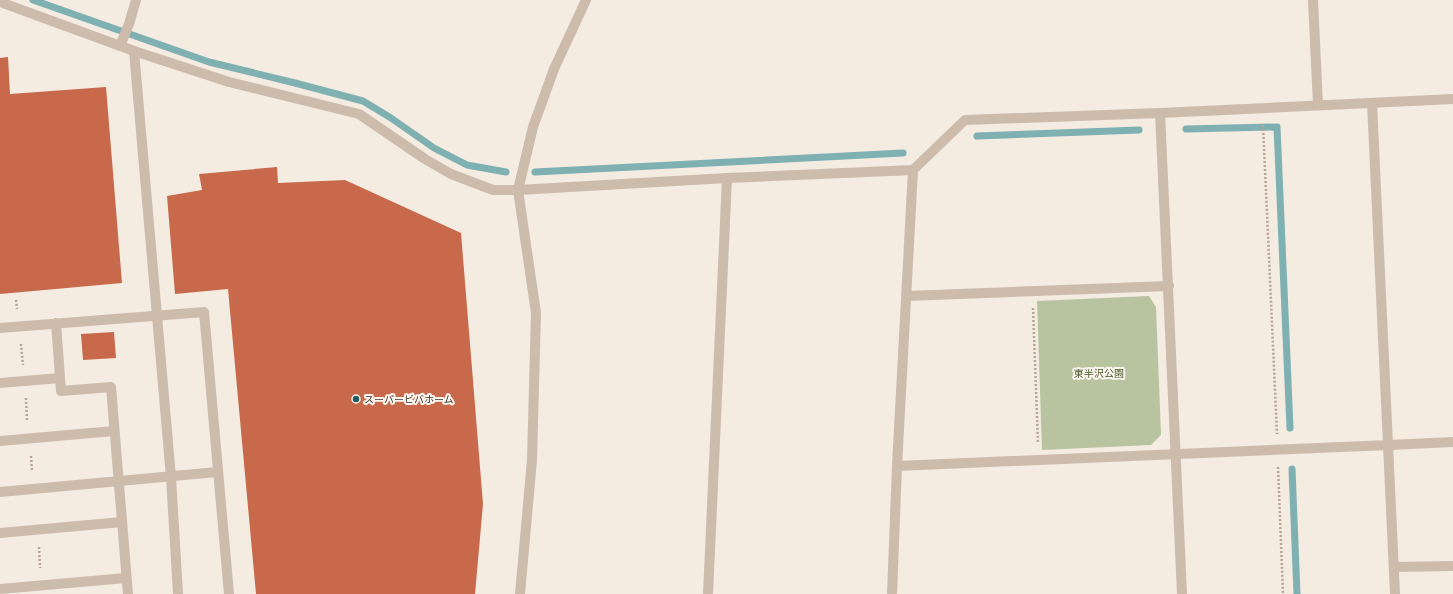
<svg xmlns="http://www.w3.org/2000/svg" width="1453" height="594" viewBox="0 0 1453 594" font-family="'Work Sans','Noto Sans JP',sans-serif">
	<rect width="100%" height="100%" fill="#f4ebe1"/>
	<path fill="#b8c4a0" d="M 1149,296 L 1156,307 L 1161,435 L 1151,445 L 1042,450 L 1037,301 Z"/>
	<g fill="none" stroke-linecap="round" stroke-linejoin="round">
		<path stroke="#7fb0b2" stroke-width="7" d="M 33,0 L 209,62 L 295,83 L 363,101 L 391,118 L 434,148 L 467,165 L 506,172
			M 1186,129 L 1277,127 L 1290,428
			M 977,136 L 1139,130
			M 535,172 L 903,153
			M 1292,469 L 1297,594"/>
	</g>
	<path fill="#c8694b" d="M 8,57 L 10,94 L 106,87 L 122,283 L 0,294 L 0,58 Z
		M 277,167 L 278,183 L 345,180 L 461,233 L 483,504 L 475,594 L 256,594 L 228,289 L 175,294 L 167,196 L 202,190 L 199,174 Z
		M 114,332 L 116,358 L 83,360 L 81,334 Z"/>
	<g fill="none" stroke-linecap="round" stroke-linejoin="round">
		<path stroke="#b9a596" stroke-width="2.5" stroke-dasharray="2 2" stroke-linecap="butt" d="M 1263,125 L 1277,434
			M 16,300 L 17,309
			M 1033,308 L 1038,443
			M 21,344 L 23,365
			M 26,398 L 27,421
			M 31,456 L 32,472
			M 1278,467 L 1283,594
			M 39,547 L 40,568"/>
		<path stroke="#cdbbac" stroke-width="10" d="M 120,46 L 129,24 L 136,0
			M 56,323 L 61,391 L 111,387 L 128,594
			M 0,328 L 204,312 L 229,594
			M 0,383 L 60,378
			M 0,441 L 114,431
			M 1389,445 L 1453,442
			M 0,492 L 217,472
			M 0,533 L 122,522
			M 0,589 L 126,578"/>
		<path stroke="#cdbbac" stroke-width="10" d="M 1313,0 L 1318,105
			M 0,2 L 134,51 L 229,82 L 359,114 L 425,159 L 451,174 L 493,190 L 518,190 L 727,178 L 913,170 L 965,120 L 1160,113 L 1453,99
			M 1372,103 L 1395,594
			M 518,190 L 533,127 L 554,69 L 586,0
			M 907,296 L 1169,286
			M 897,466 L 1389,445
			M 1394,567 L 1453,566
			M 708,594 L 727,178
			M 892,594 L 897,466 L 913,170"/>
		<path stroke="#cdbbac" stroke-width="10" d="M 134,51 L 171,477 L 178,594
			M 1160,113 L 1182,594
			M 518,190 L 536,313 L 532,460 L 520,594"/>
	</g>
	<circle fill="#1f5a5e" stroke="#fbf5ee" stroke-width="1.5" cx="356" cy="399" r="4"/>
	<g text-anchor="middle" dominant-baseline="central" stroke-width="4" stroke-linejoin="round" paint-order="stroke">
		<g font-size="10" fill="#4a5a2e" stroke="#fbf5ee">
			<text x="1099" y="373">東半沢公園</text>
		</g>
		<g font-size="10" fill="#3b302b" stroke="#fbf5ee" text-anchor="start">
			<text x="364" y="399">スーパービバホーム</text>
		</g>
	</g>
</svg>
